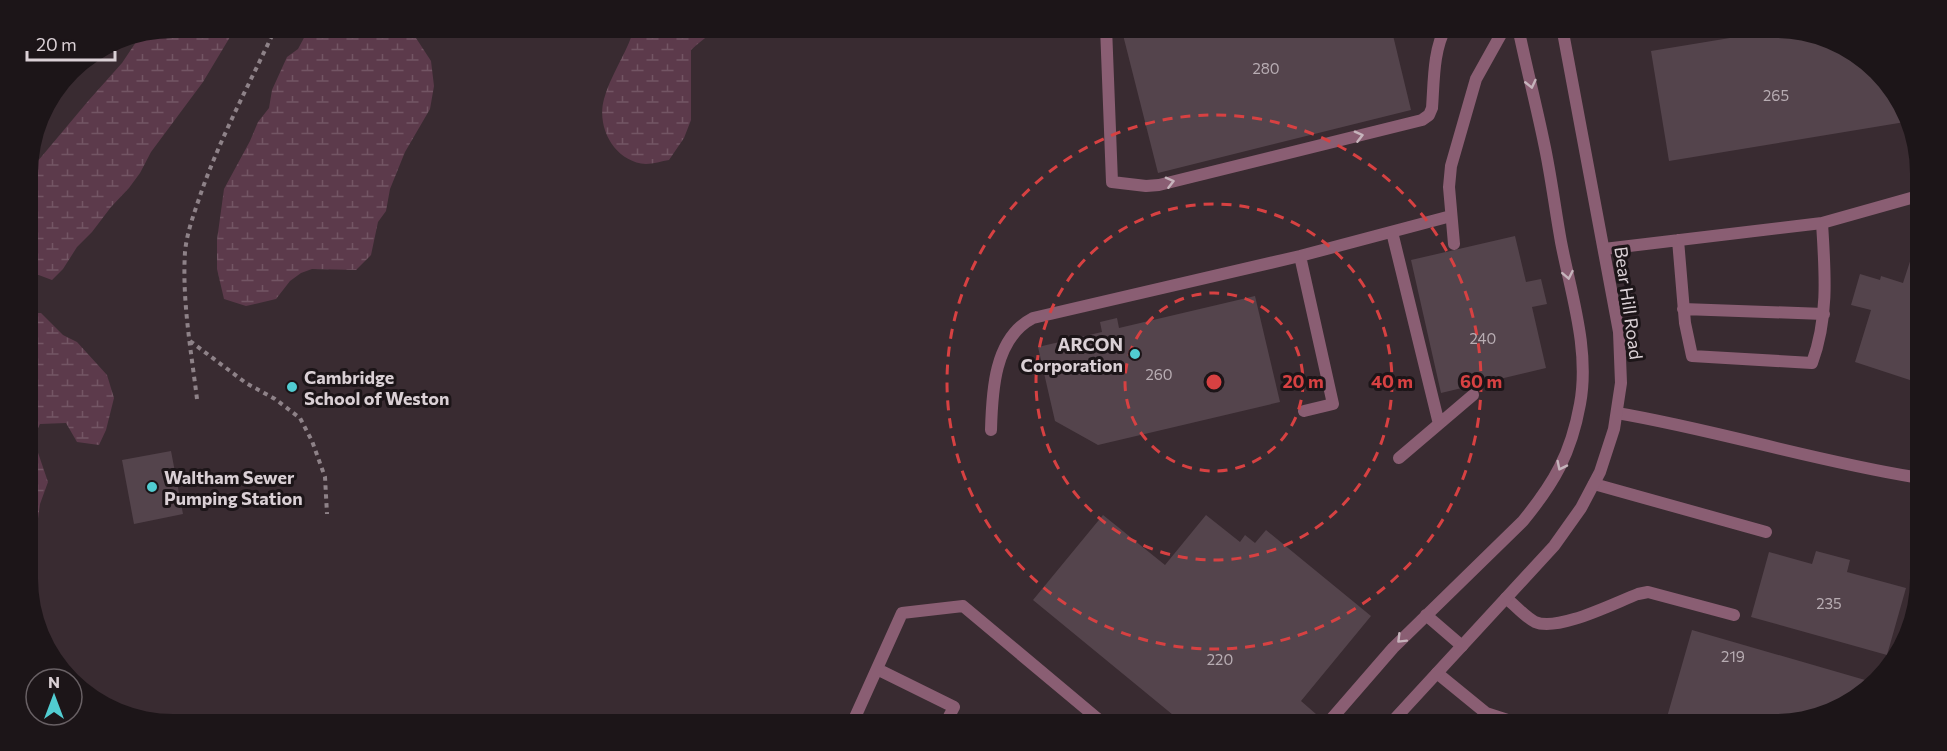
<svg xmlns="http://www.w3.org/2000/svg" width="1947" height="751" viewBox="0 0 1947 751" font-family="Commissioner,sans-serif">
	<defs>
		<pattern id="wetland-marsh" width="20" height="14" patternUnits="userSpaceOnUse" patternTransform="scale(1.5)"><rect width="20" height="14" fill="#5c3a4b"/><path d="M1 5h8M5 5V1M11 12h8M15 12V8" fill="none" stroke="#735564"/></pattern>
	</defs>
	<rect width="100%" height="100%" fill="#392b31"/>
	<path fill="url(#wetland-marsh)" d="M 173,27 L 236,27 L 203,82 L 151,152 L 140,173 L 129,188 L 111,207 L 92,232 L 77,247 L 63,269 L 52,280 L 28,271 L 27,180 L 37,162 L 89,100 L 122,63 L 142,33 Z
		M 316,27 L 405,27 L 416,38 L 431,61 L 434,86 L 430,109 L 405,152 L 390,189 L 386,211 L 378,222 L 371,255 L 356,270 L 312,269 L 301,273 L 290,281 L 276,299 L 246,306 L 224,299 L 217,269 L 217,240 L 224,189 L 250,141 L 258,122 L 269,108 L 272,90 L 287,57 L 298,49 L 306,34 Z
		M 628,27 L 729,27 C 713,31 704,38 691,50 L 691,120 L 684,138 L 669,160 C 662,161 653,164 646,164 C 615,162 596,128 604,99 C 610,77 624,57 632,35 Z
		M 28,313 L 41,313 L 63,335 L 77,342 L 107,375 L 114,398 L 106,430 L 99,445 L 77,442 L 66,423 L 40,424 L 33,438 L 48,482 L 40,504 L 36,533 L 29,547 Z"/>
	<path fill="#54444c" d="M 1121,27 L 1391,27 L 1411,110 L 1158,173 Z
		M 1785,29 L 1821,35 L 1890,84 L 1905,122 L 1669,161 L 1651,51 Z
		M 1515,236 L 1526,282 L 1541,279 L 1547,304 L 1532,307 L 1546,368 L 1441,393 L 1411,260 Z
		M 1917,240 L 1916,382 L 1855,362 L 1871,310 L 1851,305 L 1860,274 L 1880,280 L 1881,276 L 1903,283 Z
		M 1255,296 L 1280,402 L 1098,445 L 1055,421 L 1038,347 L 1102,332 L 1100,322 L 1117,318 L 1119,328 Z
		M 171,451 L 183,514 L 134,524 L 122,460 Z
		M 1103,515 L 1165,565 L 1206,515 L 1240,542 L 1245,535 L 1255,543 L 1266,530 L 1371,616 L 1301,701 L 1324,721 L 1322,724 L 1184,724 L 1033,600 Z
		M 1816,551 L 1850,560 L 1847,572 L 1906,588 L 1887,655 L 1751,617 L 1769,552 L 1812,564 Z
		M 1692,630 L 1872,682 L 1863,694 L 1783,724 L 1665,724 Z"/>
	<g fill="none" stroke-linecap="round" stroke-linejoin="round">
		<path stroke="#8e8288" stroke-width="4" stroke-dasharray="4.5 4.5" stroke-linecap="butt" d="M 190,341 L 246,383 L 275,399 L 300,418 L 312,441 L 325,477 L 327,514
			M 197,399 C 191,350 182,301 185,252 C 187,231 195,211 202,190 C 222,134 251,81 276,27"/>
		<path stroke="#8a5e73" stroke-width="12" d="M 1106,27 L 1112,182 L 1146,186 L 1159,185 L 1422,120 L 1429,115 L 1432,108 C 1434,82 1433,50 1446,27
			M 1392,232 L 1439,424
			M 1678,240 L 1685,323 L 1692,356 L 1812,363 C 1829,317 1825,271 1822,223
			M 1454,244 L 1449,187 L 1451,166 L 1476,79 L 1505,27
			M 1604,249 L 1822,223 L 1918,196
			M 1300,256 L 1333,404 L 1304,411
			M 1683,309 L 1824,314
			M 1617,413 C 1717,430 1814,461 1914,477
			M 991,430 C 992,392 994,338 1033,318 L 1300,256 L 1451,216
			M 1399,458 L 1473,395
			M 1594,484 L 1766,532
			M 1506,598 C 1515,605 1525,617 1535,622 C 1558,632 1614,603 1638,594 L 1648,592 L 1734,615
			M 1426,615 L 1462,646
			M 877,669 L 954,707 L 945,724
			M 1437,673 L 1486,713 L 1520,724
			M 852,724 L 902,613 L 963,606 L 1104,724
			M 1327,724 L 1393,648 L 1523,521 C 1554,483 1571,454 1580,404 C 1590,350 1571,294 1561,242 C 1555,209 1551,175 1544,143 C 1536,104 1526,66 1518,27"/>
		<path stroke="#8a5e73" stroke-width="12" d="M 1390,724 L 1554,546 L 1581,508 L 1600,472 L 1614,429 L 1621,383 L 1619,332 L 1562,27"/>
	</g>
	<defs><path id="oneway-chevron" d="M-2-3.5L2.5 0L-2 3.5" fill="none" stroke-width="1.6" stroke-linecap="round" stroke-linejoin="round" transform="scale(1.5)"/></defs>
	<g stroke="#c6b4bc">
		<use href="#oneway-chevron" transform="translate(1531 84) rotate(77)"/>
		<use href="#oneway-chevron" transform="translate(1359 136) rotate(-14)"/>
		<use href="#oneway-chevron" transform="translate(1170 182) rotate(-14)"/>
		<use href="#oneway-chevron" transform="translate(1568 275) rotate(79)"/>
		<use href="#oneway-chevron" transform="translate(1561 466) rotate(116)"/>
		<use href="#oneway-chevron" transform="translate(1401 639) rotate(135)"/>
	</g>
	<g fill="none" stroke="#d74142" stroke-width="3" stroke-dasharray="10 8">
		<circle cx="1214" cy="382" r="89"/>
		<circle cx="1214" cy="382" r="178"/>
		<circle cx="1214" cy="382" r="267"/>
	</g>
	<g fill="#51ccd1" stroke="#1c1518" stroke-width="2">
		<circle cx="1135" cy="354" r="6"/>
		<circle cx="292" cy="387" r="6"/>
		<circle cx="152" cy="487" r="6"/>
	</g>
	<g text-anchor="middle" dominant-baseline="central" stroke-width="6" stroke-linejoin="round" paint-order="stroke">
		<g font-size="15" fill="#b8adb3">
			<text x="1266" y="68">280</text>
			<text x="1776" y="95">265</text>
			<text x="1483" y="338">240</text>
			<text x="1159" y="374">260</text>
			<text x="1829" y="603">235</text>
			<text x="1733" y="656">219</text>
			<text x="1220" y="659">220</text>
		</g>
		<g font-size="18" fill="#dad0d5" stroke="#1c1518">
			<text transform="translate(1629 303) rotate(82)">Bear Hill Road</text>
		</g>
		<g font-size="18" font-weight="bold" fill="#dad0d5" stroke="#1c1518" text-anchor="start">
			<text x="1123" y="344" text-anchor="end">ARCON<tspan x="1123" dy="21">Corporation</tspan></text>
			<text x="304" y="377">Cambridge<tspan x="304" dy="21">School of Weston</tspan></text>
			<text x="164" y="477">Waltham Sewer<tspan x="164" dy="21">Pumping Station</tspan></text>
		</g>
	</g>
	<path d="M0 0H1947V751H0ZM173 38H1775A135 135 0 0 1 1910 173V579A135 135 0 0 1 1775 714H173A135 135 0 0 1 38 579V173A135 135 0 0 1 173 38Z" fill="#1c1518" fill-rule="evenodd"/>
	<circle cx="1214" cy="382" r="9" fill="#d74142" stroke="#1c1518" stroke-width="3"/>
	<g font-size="18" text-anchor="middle" font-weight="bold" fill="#d74142" stroke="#1c1518" stroke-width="6" stroke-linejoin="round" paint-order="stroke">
		<text x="1303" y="388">20 m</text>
		<text x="1392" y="388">40 m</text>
		<text x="1481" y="388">60 m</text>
	</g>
	<g transform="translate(54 697)"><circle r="28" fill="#1c1518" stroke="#686064" stroke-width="1.5"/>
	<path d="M0-4.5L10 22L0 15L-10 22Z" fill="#51ccd1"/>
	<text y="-9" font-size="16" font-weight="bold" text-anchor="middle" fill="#dad0d5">N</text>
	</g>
	<path d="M27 51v9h88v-9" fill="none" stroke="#dad0d5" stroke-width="3"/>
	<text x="36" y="51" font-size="18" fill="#dad0d5" stroke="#1c1518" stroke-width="4.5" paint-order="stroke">20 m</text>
</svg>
